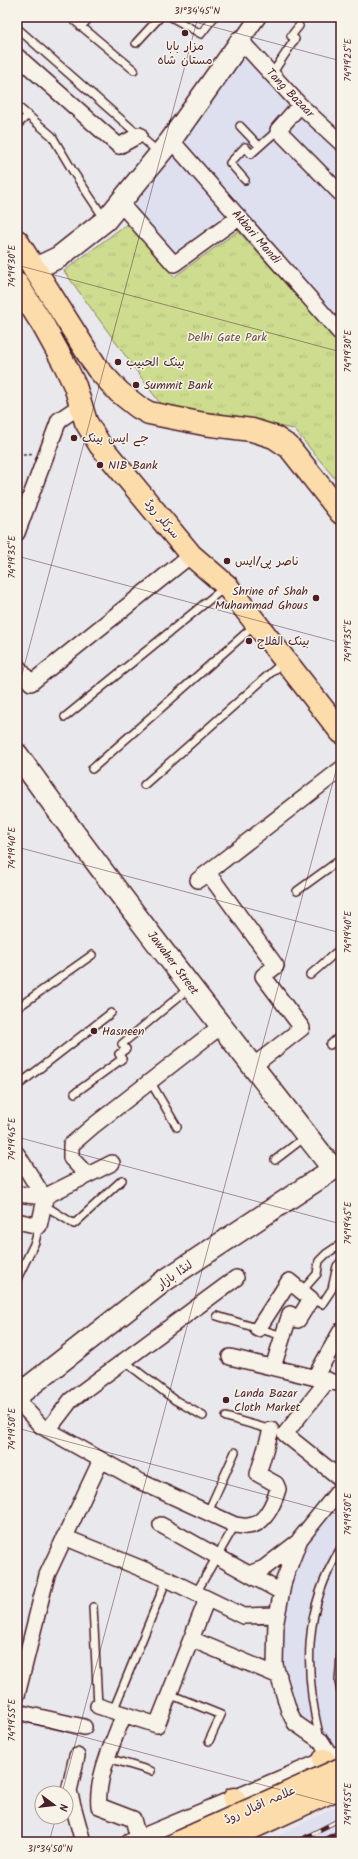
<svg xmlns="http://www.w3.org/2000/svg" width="358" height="1859" viewBox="0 0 358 1859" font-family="Kalam,'Playpen Sans Arabic',sans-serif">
	<defs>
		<pattern id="grass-tufts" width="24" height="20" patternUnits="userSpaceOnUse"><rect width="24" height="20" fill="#cddc8f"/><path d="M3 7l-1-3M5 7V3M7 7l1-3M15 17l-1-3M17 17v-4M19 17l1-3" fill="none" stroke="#b2bc7c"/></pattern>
	</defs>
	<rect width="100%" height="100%" fill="#e9e8ec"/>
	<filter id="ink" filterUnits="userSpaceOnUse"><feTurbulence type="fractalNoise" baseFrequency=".025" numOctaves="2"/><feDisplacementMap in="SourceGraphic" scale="8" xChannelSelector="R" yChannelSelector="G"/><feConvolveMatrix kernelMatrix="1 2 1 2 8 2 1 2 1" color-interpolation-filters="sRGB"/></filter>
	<g filter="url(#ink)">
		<path fill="#dfe0ef" d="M 241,41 L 341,143 L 341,334 L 239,217 L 174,264 L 120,203 Z
			M 341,1488 L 341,1755 L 289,1711 L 276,1621 L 284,1580 Z
			M 341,1804 L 341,1842 L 265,1842 Z"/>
		<path fill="url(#grass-tufts)" stroke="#8c7e5d" d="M 128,223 L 174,277 L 238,231 L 341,345 L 341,486 L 294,429 L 162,406 L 64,271 Z"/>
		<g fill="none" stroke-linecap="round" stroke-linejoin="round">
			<defs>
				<path id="lane" d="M 70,17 L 134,70
					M 171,17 L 201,34 L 214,17
					M 81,27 L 90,17
					M 17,28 L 158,152
					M 136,43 L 160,17
					M 272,74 L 295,39 L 291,36 L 299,26
					M 17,106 L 52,136 L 74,173 L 104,218
					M 17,125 L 28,115
					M 240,126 L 259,146
					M 245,180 L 230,163 L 245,147 L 251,154 L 278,130
					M 65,717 L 225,587
					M 92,769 L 255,625
					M 144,785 L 283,662
					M 297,891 L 341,859
					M 310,975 L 341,948
					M 17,1008 L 92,955
					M 330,1045 L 341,1035
					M 150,1081 L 177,1127
					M 17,1086 L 111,1013
					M 75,1093 L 122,1059 L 119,1054 L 126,1049 L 122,1044 L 189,988
					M 275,1160 L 305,1137
					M 44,1205 L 74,1224 L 122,1180
					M 17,1279 L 35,1242 L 39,1226
					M 302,1291 L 317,1274 L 319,1261 L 326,1254 L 341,1244
					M 311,1299 L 322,1304 L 332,1289 L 337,1266 L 341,1262
					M 217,1316 L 283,1336
					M 124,1361 L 175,1400 L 203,1416
					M 226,1417 L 272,1430
					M 208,1512 L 235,1452
					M 196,1593 L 235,1525
					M 93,1607 L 98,1706
					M 341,1654 L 339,1682 L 341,1692
					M 169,1694 L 221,1715 L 209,1741
					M 113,1711 L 167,1579
					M 320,1739 C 304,1672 303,1608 341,1548
					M 108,1758 L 151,1771"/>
				<path id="street" d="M 258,17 L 241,41 L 300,105 L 341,143
					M 17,56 L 119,146 L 139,135
					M 300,105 L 278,130 L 341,194
					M 171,140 L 341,334
					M 120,203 L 174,264 L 239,217
					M 17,533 L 59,420 L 80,406
					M 17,666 L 31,683 L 191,555
					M 208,873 L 276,966 L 263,976 L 302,1028 L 253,1066
					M 198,880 L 341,769
					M 17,1154 L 45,1199 L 39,1226 L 17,1221
					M 87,1175 L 71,1158 L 71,1145 L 93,1126 L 221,1026
					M 17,1194 L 44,1197 L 112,1163
					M 258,1329 L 289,1281 L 311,1299 L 298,1320 L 290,1314 L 273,1367
					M 230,1357 L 341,1384
					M 315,1377 L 341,1331
					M 328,1380 L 285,1434 L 341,1479
					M 17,1400 L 41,1426 L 137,1480 L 235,1525 C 239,1525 244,1527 248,1526 C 265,1525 274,1503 278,1489 L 276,1484 L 258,1474 L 271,1430
					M 48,1430 L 71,1400 L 236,1278
					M 161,1525 L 281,1592
					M 64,1537 L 167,1579 L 243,1616 L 277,1615
					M 249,1574 L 264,1568 L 298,1542
					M 191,1639 L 279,1676
					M 17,1695 L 47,1575 L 101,1460
					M 98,1706 L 157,1725 L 207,1599
					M 17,1712 L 84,1727
					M 124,1714 C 114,1740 96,1778 99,1806 L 133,1819 L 138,1838
					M 77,1756 L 69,1791 L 83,1842
					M 331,1757 L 321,1741 L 295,1723 L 289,1711 L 275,1665 L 276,1621 L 284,1580 L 300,1539 L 341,1488
					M 129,1842 L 341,1753"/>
				<path id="secondary" d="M 34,269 L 59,257 L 106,220 L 171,140 L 241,41
					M 17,754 C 118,896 226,1032 333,1169
					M 17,1396 L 164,1281 L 341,1164"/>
				<path id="primary" d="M 17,241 L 97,368 L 119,392 L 138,407 L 149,413 L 204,424 L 252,430 L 274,437 L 289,447 L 341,513
					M 17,284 L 43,325 L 65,365 L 75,386 L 86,422 L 100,445 L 191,555 L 227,586 L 341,732
					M 324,1760 L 339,1791
					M 234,1799 L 248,1842"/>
			</defs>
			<use href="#lane" stroke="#4a1f2b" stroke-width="10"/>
			<use href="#street" stroke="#4a1f2b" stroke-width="18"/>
			<use href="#secondary" stroke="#4a1f2b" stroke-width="24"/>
			<use href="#primary" stroke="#4a1f2b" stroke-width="25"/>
			<path stroke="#4a1f2b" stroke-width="2.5" stroke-dasharray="3 3" stroke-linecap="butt" d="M 17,455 L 32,454"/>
			<use href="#lane" stroke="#f7f3e8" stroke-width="7"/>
			<use href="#street" stroke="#f7f3e8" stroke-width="15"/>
			<use href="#secondary" stroke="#f7f3e8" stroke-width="21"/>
			<use href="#primary" stroke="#fddcac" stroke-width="22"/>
			<defs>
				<path id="rail" d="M 296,1842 L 341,1819
					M 319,1842 L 341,1831"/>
			</defs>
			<use href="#rail" stroke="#4a1f2b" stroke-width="4.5"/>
			<use href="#rail" stroke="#f7f3e8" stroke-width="3" stroke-dasharray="9" stroke-linecap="butt"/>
			<defs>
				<path id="primary-bridge" d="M 179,1842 L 341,1769
					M 221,1842 L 341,1787"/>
			</defs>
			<use href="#primary-bridge" stroke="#4a1f2b" stroke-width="25" stroke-linecap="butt"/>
			<use href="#primary-bridge" stroke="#fddcac" stroke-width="22"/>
		</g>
	</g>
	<path fill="none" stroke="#4a1f2b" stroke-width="1" stroke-opacity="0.45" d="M 176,17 L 341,61M 17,265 L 341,352M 17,556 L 341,643M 17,693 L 198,17M 17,847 L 341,933M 17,1137 L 341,1224M 17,1428 L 341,1515M 17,1719 L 341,1806M 62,1793 L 341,752M 49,1842 L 56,1817"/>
	<g fill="#4a1f2b" stroke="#f7f3e8" stroke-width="1.5">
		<circle cx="185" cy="33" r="4"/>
		<circle cx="118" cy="362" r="4"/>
		<circle cx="136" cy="385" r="4"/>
		<circle cx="74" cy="438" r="4"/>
		<circle cx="100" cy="465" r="4"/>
		<circle cx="227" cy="561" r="4"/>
		<circle cx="316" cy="598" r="4"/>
		<circle cx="249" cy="641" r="4"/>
		<circle cx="94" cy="1031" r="4"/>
		<circle cx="226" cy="1400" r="4"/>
	</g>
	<g text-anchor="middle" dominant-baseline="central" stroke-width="3" stroke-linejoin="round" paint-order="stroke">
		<g font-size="12" fill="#4a1f2b" stroke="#f7f3e8" text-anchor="start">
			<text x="185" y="46" text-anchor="middle">مزار بابا<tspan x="185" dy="14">مستان شاہ</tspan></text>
			<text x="126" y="362">بينک الحبيب</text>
			<text x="144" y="385">Summit Bank</text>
			<text x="82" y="438">جے ایس بینک</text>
			<text x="108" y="465">NIB Bank</text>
			<text x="235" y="561">ناصر پی/ایس</text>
			<text x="308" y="591" text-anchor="end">Shrine of Shah<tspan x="308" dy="14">Muhammad Ghous</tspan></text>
			<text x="257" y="641">بینک الفلاح</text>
			<text x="102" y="1031">Hasneen</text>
			<text x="234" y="1393">Landa Bazar<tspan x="234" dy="14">Cloth Market</tspan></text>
		</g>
		<g font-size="12" fill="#4a1f2b" stroke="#f7f3e8">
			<text transform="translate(290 93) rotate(46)">Tang Bazaar</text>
			<text transform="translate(256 237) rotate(49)">Akbari Mandi</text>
			<text transform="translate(162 519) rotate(50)">سرکلر روڈ</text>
			<text transform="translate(173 963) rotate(53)">Jawaher Street</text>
			<text transform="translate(175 1275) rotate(-35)">لنڈا بازار</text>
			<text transform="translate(260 1805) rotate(-24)">علامہ اقبال روڈ</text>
		</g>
		<g font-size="12" fill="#6b4e44" stroke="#f7f3e8">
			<text x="227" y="337">Delhi Gate Park</text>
		</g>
	</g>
	<rect width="358" height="1859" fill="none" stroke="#f7f3e8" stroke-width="44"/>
	<g transform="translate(54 1805) rotate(105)"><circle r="19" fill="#f7f3e8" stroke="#b29e9c"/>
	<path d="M0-3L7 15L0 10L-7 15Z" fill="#4a1f2b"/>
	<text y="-6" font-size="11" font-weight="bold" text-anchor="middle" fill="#4a1f2b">N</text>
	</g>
	<rect x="22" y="22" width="314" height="1815" fill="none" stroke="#4a1f2b" stroke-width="1.5"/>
	<g font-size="10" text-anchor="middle" fill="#4a1f2b">
		<text x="197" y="14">31°34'45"N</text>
		<text transform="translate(347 60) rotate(-90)" y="4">74°19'25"E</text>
		<text transform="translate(11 266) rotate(-90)" y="4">74°19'30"E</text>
		<text transform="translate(347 351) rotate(-90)" y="4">74°19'30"E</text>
		<text transform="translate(11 557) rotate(-90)" y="4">74°19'35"E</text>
		<text transform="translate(347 641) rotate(-90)" y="4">74°19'35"E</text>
		<text transform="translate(11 848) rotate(-90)" y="4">74°19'40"E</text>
		<text transform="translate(347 932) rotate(-90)" y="4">74°19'40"E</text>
		<text transform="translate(11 1139) rotate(-90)" y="4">74°19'45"E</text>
		<text transform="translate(347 1223) rotate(-90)" y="4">74°19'45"E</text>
		<text transform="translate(11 1429) rotate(-90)" y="4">74°19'50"E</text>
		<text transform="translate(347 1514) rotate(-90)" y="4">74°19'50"E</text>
		<text transform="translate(11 1720) rotate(-90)" y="4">74°19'55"E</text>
		<text transform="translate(347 1804) rotate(-90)" y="4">74°19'55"E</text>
		<text x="50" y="1852">31°34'50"N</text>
	</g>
</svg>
